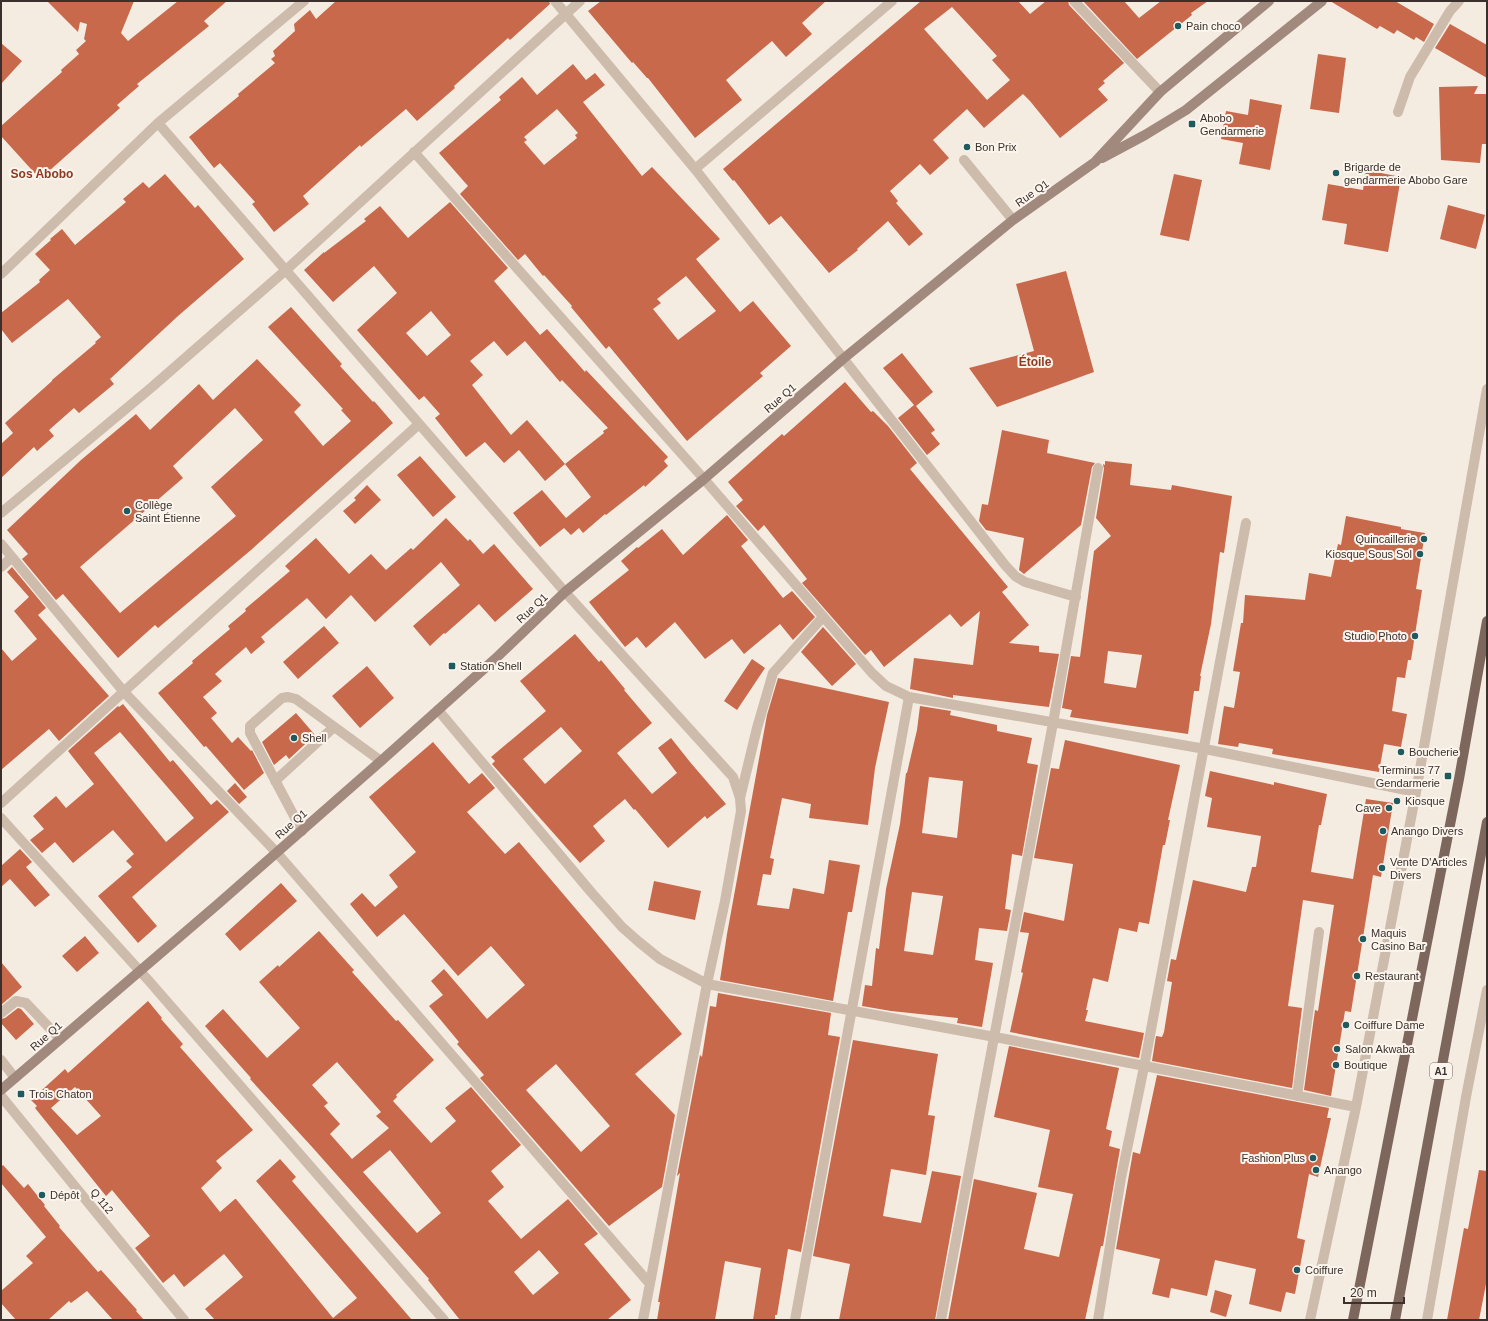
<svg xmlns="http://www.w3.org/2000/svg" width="1488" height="1321" viewBox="0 0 1488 1321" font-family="Helvetica,sans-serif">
	<rect width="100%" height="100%" fill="#f4ebe1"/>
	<path fill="#c8694b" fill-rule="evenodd" d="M 47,1 L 134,1 L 121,33 L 128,41 L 178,1 L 227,1 L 204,21 L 209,26 L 137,84 L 139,86 L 117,105 L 120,108 L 40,179 L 1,136 L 1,126 L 62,72 L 61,70 L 79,54 L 76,50 L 86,41 L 84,39 L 87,24 L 80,22 L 78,32 Z
		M 336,1 L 549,1 L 550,4 L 510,40 L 508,38 L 454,86 L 455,88 L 417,121 L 406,109 L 361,147 L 360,145 L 303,196 L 309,204 L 274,232 L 252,204 L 255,202 L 220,163 L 214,168 L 189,137 L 239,96 L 238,94 L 275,63 L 271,59 L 275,56 L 273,51 L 295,31 L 294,24 L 310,10 L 316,19 Z
		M 601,1 L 826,1 L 802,23 L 812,34 L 786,57 L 772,41 L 726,80 L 742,100 L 695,138 L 648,78 L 647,78 L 633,62 L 632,63 L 588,11 Z
		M 921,1 L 1018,1 L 1030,14 L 1046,1 L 1068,1 L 1069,5 L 1124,63 L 1103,81 L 1105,83 L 1098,89 L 1108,100 L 1060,138 L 1030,101 L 1023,94 L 984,128 L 967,109 L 933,140 L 949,158 L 930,175 L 920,164 L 890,191 L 898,201 L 896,203 L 923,234 L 909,246 L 888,221 L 857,249 L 858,250 L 829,273 L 781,216 L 769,225 L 734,180 L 733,181 L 723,169 ZM 952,7 L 997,56 L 992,60 L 1010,80 L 987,100 L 924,29 Z
		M 1083,1 L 1124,1 L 1139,18 L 1161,1 L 1208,1 L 1191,13 L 1192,15 L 1137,59 Z
		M 1330,1 L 1395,1 L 1434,24 L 1424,42 L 1416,37 L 1414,40 L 1397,30 L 1394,34 L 1380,26 L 1377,29 Z
		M 1450,24 L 1487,45 L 1487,78 L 1435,48 Z
		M 1,43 L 22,61 L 1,84 Z
		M 1318,54 L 1346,58 L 1339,113 L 1310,109 Z
		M 573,64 L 586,80 L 595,73 L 605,85 L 583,102 L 642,176 L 652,167 L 720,239 L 696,259 L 740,312 L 753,301 L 791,346 L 760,373 L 763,376 L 687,441 L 609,346 L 606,349 L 571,307 L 572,306 L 544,275 L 543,276 L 525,254 L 518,260 L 460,194 L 468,186 L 439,153 L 501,100 L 499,97 L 522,77 L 537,95 ZM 557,109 L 578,133 L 575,135 L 577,138 L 544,165 L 524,142 L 527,140 L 524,137 ZM 686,276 L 716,311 L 678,340 L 653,309 L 661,303 L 657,299 Z
		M 1478,86 L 1474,94 L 1487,94 L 1486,144 L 1482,144 L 1480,163 L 1441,160 L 1439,87 Z
		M 1250,99 L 1282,105 L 1270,170 L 1239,164 L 1243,143 L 1221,139 L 1226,111 L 1248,115 Z
		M 1366,170 L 1401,177 L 1388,252 L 1344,244 L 1347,224 L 1322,220 L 1328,184 L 1363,190 Z
		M 165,174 L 195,208 L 198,205 L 244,259 L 178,316 L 110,379 L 114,384 L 79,413 L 74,408 L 49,430 L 54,436 L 37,451 L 34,447 L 1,478 L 1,444 L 13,433 L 5,423 L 52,381 L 52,380 L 96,343 L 95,342 L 101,337 L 68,299 L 12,343 L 1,329 L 1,313 L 40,282 L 39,280 L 50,270 L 35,254 L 51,240 L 50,239 L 62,229 L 75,245 L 126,202 L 123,199 L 143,182 L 149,188 Z
		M 1174,174 L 1202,180 L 1189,241 L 1160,235 Z
		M 450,202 L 508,268 L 494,281 L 540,335 L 547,329 L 585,372 L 586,370 L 668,457 L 664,461 L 668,466 L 645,487 L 644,485 L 606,515 L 605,514 L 583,533 L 579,528 L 571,535 L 564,528 L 540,547 L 513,513 L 542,490 L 566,518 L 591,497 L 565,464 L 604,433 L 603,431 L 608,428 L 562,380 L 560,382 L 525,341 L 507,356 L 494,341 L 470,361 L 483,375 L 472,385 L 511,435 L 527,420 L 565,464 L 545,481 L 519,450 L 504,463 L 485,442 L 466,457 L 435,418 L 440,414 L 424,396 L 419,400 L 357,330 L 397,293 L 374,266 L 333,302 L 304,270 L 324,252 L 324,253 L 366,221 L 364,219 L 380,206 L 408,238 ZM 431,311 L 451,335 L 427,356 L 406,333 Z
		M 1448,205 L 1485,215 L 1476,249 L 1440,239 Z
		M 1066,271 L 1094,372 L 997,407 L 969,368 L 1034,351 L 1016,284 Z
		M 291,307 L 342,364 L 340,366 L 373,402 L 374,401 L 393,423 L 251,550 L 158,628 L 155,625 L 118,658 L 63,594 L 56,600 L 22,559 L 28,554 L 7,530 L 81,460 L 136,414 L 150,430 L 199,384 L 213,400 L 257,359 L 301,405 L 294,412 L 323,446 L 351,421 L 341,410 L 343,409 L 268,327 ZM 235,408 L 263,440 L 211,487 L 236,516 L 120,613 L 80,567 L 183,478 L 173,466 Z
		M 902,353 L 933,392 L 916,406 L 935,430 L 931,433 L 940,444 L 927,455 L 898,418 L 914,405 L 883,368 Z
		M 845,382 L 871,412 L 873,411 L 888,426 L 917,463 L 910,469 L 1008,587 L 1002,592 L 1029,625 L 1009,643 L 1039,646 L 1039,652 L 1059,654 L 1049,707 L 953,695 L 953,698 L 910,689 L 914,658 L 973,665 L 980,611 L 961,627 L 950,614 L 884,667 L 871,650 L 865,655 L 802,583 L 807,579 L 764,525 L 758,531 L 736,506 L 743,500 L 728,482 L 782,434 L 784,436 Z
		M 1002,430 L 1049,440 L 1047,453 L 1095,463 L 1092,467 L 1081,525 L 1024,574 L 1019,570 L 1024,538 L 986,530 L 979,521 L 982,504 L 988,505 Z
		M 420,456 L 456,497 L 433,517 L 397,475 Z
		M 1105,461 L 1132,464 L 1130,485 L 1171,490 L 1172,485 L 1232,496 L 1224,553 L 1220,552 L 1211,624 L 1200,676 L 1201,676 L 1199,691 L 1194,691 L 1188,734 L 1070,717 L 1072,710 L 1062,708 L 1071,656 L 1080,657 L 1094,551 L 1111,536 L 1096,518 L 1104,469 L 1103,464 L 1105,465 ZM 1108,651 L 1142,655 L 1136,688 L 1104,683 Z
		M 367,485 L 381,500 L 355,524 L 343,511 L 356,500 L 354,498 Z
		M 727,515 L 748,540 L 741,546 L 783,598 L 792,591 L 815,617 L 793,640 L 780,624 L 744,654 L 732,639 L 705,659 L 675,622 L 646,648 L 637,637 L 625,647 L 589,602 L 629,570 L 621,561 L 637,547 L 638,548 L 662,529 L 683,555 Z
		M 1346,516 L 1401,527 L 1401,529 L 1425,533 L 1416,589 L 1422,590 L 1411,660 L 1408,660 L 1405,678 L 1397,677 L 1392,711 L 1407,714 L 1401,747 L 1384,744 L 1379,772 L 1272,754 L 1273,749 L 1239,743 L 1238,747 L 1218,744 L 1224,706 L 1234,708 L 1240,672 L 1233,671 L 1241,623 L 1243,623 L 1245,595 L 1305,600 L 1309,573 L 1331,577 L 1338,544 L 1341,545 Z
		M 446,518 L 468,541 L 470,539 L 483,554 L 494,544 L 533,589 L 495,622 L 479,604 L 445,634 L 444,633 L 430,646 L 413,626 L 460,585 L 441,562 L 375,622 L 351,595 L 326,619 L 307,598 L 261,637 L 265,642 L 251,654 L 246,647 L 215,674 L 222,681 L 203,697 L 217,713 L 211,718 L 232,743 L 238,737 L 251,751 L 252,750 L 264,773 L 244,790 L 206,746 L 204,747 L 158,693 L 193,663 L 192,661 L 230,629 L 228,626 L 246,611 L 245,609 L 290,571 L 285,566 L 316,538 L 349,574 L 371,554 L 386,570 L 411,548 L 413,550 Z
		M 12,567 L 46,608 L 38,615 L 109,696 L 59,741 L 49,729 L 1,770 L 1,648 L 12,661 L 37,639 L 14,611 L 29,597 L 7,572 Z
		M 324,626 L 339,643 L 298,679 L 283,662 Z
		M 823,627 L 856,664 L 832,686 L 801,652 Z
		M 575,634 L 599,662 L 601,660 L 625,689 L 624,690 L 652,723 L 617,753 L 652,794 L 677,773 L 658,748 L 671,738 L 690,762 L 726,804 L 707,819 L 705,816 L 668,848 L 635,809 L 634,810 L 625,799 L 593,826 L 605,841 L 580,863 L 492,764 L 495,761 L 491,757 L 546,711 L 520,681 ZM 561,727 L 582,751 L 545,784 L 523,759 Z
		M 752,659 L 765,668 L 737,710 L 724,701 Z
		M 367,666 L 394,698 L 360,728 L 332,696 Z
		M 778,678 L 889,702 L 875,768 L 868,825 L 809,818 L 811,804 L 782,798 L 770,858 L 774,859 L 771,875 L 763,874 L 757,905 L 789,909 L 793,888 L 824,894 L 829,860 L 860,865 L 852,912 L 848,912 L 833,1001 L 720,980 L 727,934 L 767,715 Z
		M 123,704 L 170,762 L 173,760 L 211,805 L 217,800 L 229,812 L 132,897 L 157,926 L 138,943 L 98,896 L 132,867 L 126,861 L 134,854 L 113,830 L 73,863 L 55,842 L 42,853 L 30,840 L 44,829 L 33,816 L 56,796 L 66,808 L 94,784 L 68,751 L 118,706 L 119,707 ZM 120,732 L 194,818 L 166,842 L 94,753 Z
		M 920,706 L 951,711 L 950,715 L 997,725 L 997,731 L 1032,738 L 1027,763 L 1038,765 L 1022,856 L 1012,854 L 1005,909 L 1011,910 L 1007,931 L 979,928 L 975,960 L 993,963 L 982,1027 L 957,1023 L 958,1018 L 891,1011 L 862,1006 L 865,985 L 872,986 L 876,948 L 879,949 L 886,889 L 900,824 L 906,773 L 907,773 L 917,730 ZM 929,777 L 963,781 L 957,838 L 922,833 ZM 912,892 L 943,896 L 933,955 L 904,951 Z
		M 296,713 L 315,735 L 289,759 L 286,755 L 274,765 L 262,742 Z
		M 1065,740 L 1180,765 L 1168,820 L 1170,820 L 1165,845 L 1163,845 L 1149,924 L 1139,922 L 1137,932 L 1119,928 L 1108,982 L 1093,978 L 1086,1010 L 1088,1010 L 1085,1021 L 1144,1033 L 1139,1058 L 1010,1032 L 1023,973 L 1021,972 L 1029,933 L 1020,932 L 1024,912 L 1064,921 L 1073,864 L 1034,858 L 1051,768 L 1059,769 Z
		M 433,742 L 469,784 L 482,773 L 495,788 L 467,812 L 505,854 L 519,842 L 682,1034 L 635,1074 L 675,1115 L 662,1187 L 609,1226 L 480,1078 L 484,1075 L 457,1044 L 459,1042 L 429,1006 L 443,995 L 431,981 L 444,969 L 487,1019 L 525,985 L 491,946 L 458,976 L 404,914 L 377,937 L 350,904 L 362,893 L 375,907 L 398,887 L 389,875 L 416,852 L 369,797 ZM 556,1064 L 610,1126 L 581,1152 L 526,1090 Z
		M 1210,771 L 1274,785 L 1274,782 L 1327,794 L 1321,825 L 1319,825 L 1311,872 L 1353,879 L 1366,799 L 1393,803 L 1381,877 L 1373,875 L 1351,1012 L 1345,1011 L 1331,1096 L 1304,1090 L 1315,1010 L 1318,1011 L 1334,905 L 1303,900 L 1288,1006 L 1302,1008 L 1292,1088 L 1152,1061 L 1156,1036 L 1162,1037 L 1164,1032 L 1172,982 L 1167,981 L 1171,959 L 1176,960 L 1193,880 L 1246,892 L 1252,867 L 1256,867 L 1261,836 L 1207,827 L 1212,798 L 1205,796 Z
		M 235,783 L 247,797 L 239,804 L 227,791 Z
		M 20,849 L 32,862 L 26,867 L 50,895 L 35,907 L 10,879 L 1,887 L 1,866 Z
		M 654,881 L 701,891 L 695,920 L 648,910 Z
		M 281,883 L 297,901 L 240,951 L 225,934 Z
		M 319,931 L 354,970 L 352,972 L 396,1021 L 398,1020 L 434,1060 L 396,1095 L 397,1097 L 393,1101 L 431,1143 L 456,1121 L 445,1108 L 471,1087 L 521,1145 L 491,1171 L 504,1187 L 488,1201 L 521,1239 L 568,1199 L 598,1234 L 584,1244 L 631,1300 L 607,1320 L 460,1320 L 428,1280 L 429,1279 L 313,1148 L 250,1079 L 251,1078 L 205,1026 L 223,1009 L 267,1058 L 300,1028 L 259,982 L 278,965 L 279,967 ZM 337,1062 L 381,1112 L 376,1116 L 389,1128 L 352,1159 L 330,1134 L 340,1124 L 324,1106 L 328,1103 L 312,1085 ZM 390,1150 L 441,1213 L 417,1233 L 363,1172 ZM 539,1250 L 559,1273 L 533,1295 L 514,1272 Z
		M 85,936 L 99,953 L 77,972 L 62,956 Z
		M 1,962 L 22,987 L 1,1005 Z
		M 718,993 L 831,1013 L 828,1035 L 840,1037 L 801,1252 L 788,1249 L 777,1315 L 775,1315 L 775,1320 L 753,1320 L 761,1268 L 725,1261 L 715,1320 L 657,1320 L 660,1302 L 658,1302 L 680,1173 L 677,1176 L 700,1055 L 702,1057 L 710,1006 L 716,1007 Z
		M 148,1001 L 162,1018 L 161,1019 L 183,1044 L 180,1047 L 253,1130 L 216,1161 L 222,1168 L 201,1188 L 220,1212 L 235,1199 L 236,1199 L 333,1318 L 357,1298 L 256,1181 L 280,1159 L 296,1177 L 292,1181 L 412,1320 L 215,1320 L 205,1309 L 243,1277 L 224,1254 L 184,1287 L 174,1274 L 163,1283 L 135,1248 L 150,1236 L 112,1190 L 106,1196 L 35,1108 L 37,1106 L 31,1100 L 65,1069 L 68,1073 ZM 75,1087 L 101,1116 L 77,1135 L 51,1108 Z
		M 18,1008 L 21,1009 L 34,1024 L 16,1040 L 1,1023 L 1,1019 L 5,1018 Z
		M 853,1040 L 938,1054 L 928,1115 L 935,1116 L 926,1175 L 891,1169 L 883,1216 L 921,1223 L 932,1171 L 961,1176 L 935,1320 L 839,1320 L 850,1264 L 813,1256 Z
		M 1009,1046 L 1119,1068 L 1106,1129 L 1112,1131 L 1109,1146 L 1120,1149 L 1103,1246 L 1101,1246 L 1085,1320 L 948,1320 L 974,1179 L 1037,1193 L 1024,1249 L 1059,1257 L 1073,1194 L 1038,1187 L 1050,1130 L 994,1117 Z
		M 1157,1075 L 1329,1108 L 1327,1118 L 1331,1118 L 1318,1177 L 1309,1174 L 1297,1238 L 1305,1240 L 1295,1294 L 1286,1292 L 1281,1312 L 1249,1304 L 1256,1269 L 1215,1260 L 1207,1296 L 1171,1288 L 1169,1298 L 1152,1294 L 1160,1259 L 1116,1249 L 1133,1152 L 1140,1154 Z
		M 3,1165 L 24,1188 L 28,1184 L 45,1205 L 44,1206 L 60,1226 L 59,1227 L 98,1272 L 101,1270 L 137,1310 L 136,1311 L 144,1320 L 113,1320 L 87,1291 L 71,1303 L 69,1301 L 48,1320 L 16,1320 L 1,1303 L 1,1291 L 33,1263 L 26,1256 L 46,1237 L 1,1183 L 1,1167 Z
		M 1479,1170 L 1487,1171 L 1487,1279 L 1479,1320 L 1447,1320 L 1464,1228 L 1468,1229 Z
		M 1215,1290 L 1232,1295 L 1226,1317 L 1210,1312 Z"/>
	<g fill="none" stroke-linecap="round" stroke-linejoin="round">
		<path stroke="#cdbbac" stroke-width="10" d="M 1398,112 L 1410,77 L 1450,11 L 1459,1
			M 964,160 L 1013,220
			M 275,781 L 334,727
			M 302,831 L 250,733 L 250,726 L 282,698 L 288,697 L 296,699 L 381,761
			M 1,1013 L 16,1001 L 26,1003 L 60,1039
			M 1,1060 L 15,1078"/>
		<path stroke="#cdbbac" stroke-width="10" d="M 555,1 L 695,169 L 1005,565 L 1015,576 L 1025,582 L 1076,597
			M 1074,1 L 1160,92
			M 158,123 L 565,592 L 733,777 L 740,798
			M 414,152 L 704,479 L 872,673 L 886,686 L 909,697 L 1205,749 L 1416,792
			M 695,169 L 892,1
			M 1,274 L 158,123 L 304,1
			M 1,513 L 152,387 L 286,270 L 580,1
			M 1,544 L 124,692 L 277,853 L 650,1284
			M 1,567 L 12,557
			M 438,710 L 591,892 L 622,927 L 639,942 L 660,959 L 707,984 L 995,1037 L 1356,1107
			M 1,803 L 419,424
			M 1,818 L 149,981 L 444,1320
			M 1,1096 L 184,1320
			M 1297,1096 L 1319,932
			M 643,1320 L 707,984 L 725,901 L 741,811 L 740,798 L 757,728 L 773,673 L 823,617
			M 795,1320 L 909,697
			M 941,1320 L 1053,723 L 1098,468
			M 1098,1320 L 1121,1178 L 1144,1067 L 1246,523
			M 1310,1320 L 1356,1107 L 1416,792 L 1487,389
			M 1427,1320 L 1466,1097 L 1487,990"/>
		<path stroke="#a18a7d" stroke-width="10" d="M 1102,158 L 1145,135 L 1186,110 L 1322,1
			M 1,1090 L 218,904 L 381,761 L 495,659 L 565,592 L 704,479 L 843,359 L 1013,220 L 1095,162 L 1160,92 L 1269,1"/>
		<path stroke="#7d675c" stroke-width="10" d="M 1353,1320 L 1459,779 L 1487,621
			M 1395,1320 L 1487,822"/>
	</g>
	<g fill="#1f5a5e" stroke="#fbf5ee" stroke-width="1.5">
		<circle cx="1178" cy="26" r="4"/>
		<rect x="1188" y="120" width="8" height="8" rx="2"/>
		<circle cx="967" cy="147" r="4"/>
		<circle cx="1336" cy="173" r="4"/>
		<circle cx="127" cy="511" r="4"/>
		<circle cx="1424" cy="539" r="4"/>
		<circle cx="1420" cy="554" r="4"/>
		<circle cx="1415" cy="636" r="4"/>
		<rect x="448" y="662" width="8" height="8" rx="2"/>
		<circle cx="294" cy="738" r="4"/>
		<circle cx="1401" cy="752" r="4"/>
		<rect x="1444" y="772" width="8" height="8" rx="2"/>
		<circle cx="1397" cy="801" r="4"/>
		<circle cx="1389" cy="808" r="4"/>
		<circle cx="1383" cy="831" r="4"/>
		<circle cx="1382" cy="868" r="4"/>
		<circle cx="1363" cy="939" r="4"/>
		<circle cx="1357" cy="976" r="4"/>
		<circle cx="1346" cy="1025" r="4"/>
		<circle cx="1337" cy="1049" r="4"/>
		<circle cx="1336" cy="1065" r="4"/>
		<rect x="17" y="1090" width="8" height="8" rx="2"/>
		<circle cx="1313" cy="1158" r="4"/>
		<circle cx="1316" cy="1170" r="4"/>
		<circle cx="42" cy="1195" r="4"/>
		<circle cx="1297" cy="1270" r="4"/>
	</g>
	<g text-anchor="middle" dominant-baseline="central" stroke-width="4" stroke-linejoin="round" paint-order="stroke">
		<rect fill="#fbf5ee" stroke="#756b66" stroke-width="1" x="1430" y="1063" width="22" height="16" rx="3"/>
		<g font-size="10" font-weight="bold" fill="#3b302b">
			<text x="1441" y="1071">A1</text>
		</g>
		<g font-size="11" fill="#3b302b" stroke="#fbf5ee" text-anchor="start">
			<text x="1186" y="26">Pain choco</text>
			<text x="1200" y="118">Abobo<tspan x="1200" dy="13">Gendarmerie</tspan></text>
			<text x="975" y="147">Bon Prix</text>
			<text x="1344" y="167">Brigarde de<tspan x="1344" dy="13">gendarmerie Abobo Gare</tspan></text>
			<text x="135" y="505">Collège<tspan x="135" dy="13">Saint Étienne</tspan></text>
			<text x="1416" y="539" text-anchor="end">Quincaillerie</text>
			<text x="1412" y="554" text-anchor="end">Kiosque Sous Sol</text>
			<text x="1407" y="636" text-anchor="end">Studio Photo</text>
			<text x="460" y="666">Station Shell</text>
			<text x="302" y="738">Shell</text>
			<text x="1409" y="752">Boucherie</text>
			<text x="1440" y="770" text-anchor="end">Terminus 77<tspan x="1440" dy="13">Gendarmerie</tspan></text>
			<text x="1405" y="801">Kiosque</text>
			<text x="1381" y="808" text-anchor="end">Cave</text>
			<text x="1391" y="831">Anango Divers</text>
			<text x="1390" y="862">Vente D'Articles<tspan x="1390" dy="13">Divers</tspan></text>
			<text x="1371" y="933">Maquis<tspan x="1371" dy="13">Casino Bar</tspan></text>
			<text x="1365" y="976">Restaurant</text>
			<text x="1354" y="1025">Coiffure Dame</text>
			<text x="1345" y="1049">Salon Akwaba</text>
			<text x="1344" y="1065">Boutique</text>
			<text x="29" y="1094">Trois Chaton</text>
			<text x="1305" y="1158" text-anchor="end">Fashion Plus</text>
			<text x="1324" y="1170">Anango</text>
			<text x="50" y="1195">Dépôt</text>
			<text x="1305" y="1270">Coiffure</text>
		</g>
		<g font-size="11" fill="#3b302b" stroke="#fbf5ee">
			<text transform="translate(1032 193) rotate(-35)">Rue Q1</text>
			<text transform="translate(780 398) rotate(-41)">Rue Q1</text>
			<text transform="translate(532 608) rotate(-43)">Rue Q1</text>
			<text transform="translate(291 824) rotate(-41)">Rue Q1</text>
			<text transform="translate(46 1036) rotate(-41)">Rue Q1</text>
			<text transform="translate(102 1201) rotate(51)">Q 112</text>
		</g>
		<g font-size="12" font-weight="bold" fill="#8c3b22" stroke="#fbf5ee">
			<text x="42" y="174">Sos Abobo</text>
			<text x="1035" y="362">Étoile</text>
		</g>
	</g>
	<rect width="1488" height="1321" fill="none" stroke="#3b302b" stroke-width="4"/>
	<path d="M1344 1297v6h60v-6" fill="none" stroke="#3b302b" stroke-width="2"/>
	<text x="1350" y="1297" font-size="12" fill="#3b302b" stroke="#fbf5ee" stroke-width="3" paint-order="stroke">20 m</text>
</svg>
